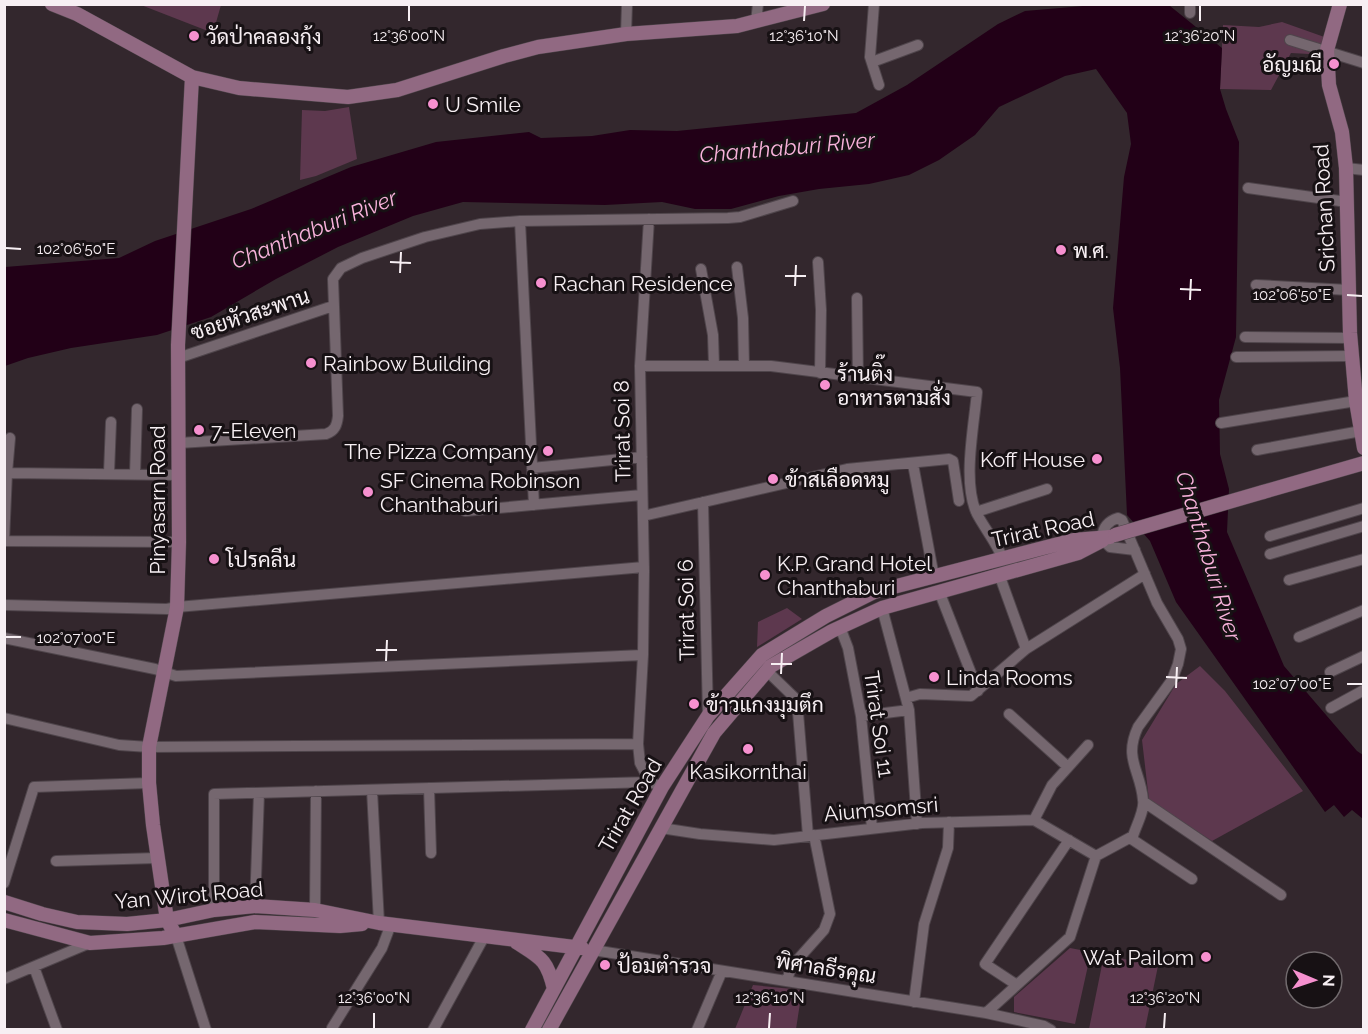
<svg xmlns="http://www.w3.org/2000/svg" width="1368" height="1034" viewBox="0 0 1368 1034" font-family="Raleway,Sarabun,sans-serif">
	<rect width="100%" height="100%" fill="#33272d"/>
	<path fill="#5d384e" d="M 141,5 L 221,5 L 213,33 Z
		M 1282,22 L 1330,39 L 1327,55 L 1291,53 L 1271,90 L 1220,89 L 1223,25 L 1259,27 Z
		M 349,107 L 357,159 L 316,176 L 300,180 L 302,110 L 325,111 Z
		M 787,608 L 802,619 L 757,647 L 758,622 Z
		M 1200,666 L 1225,691 L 1303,791 L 1212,841 L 1149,800 L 1142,740 L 1176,684 Z
		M 1070,948 L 1091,952 L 1075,1024 L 1014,1012 L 1014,997 Z
		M 1104,955 L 1158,966 L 1145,1029 L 1089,1029 Z
		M 753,985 L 802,990 L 796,1029 L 735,1029 Z"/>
	<path fill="#220017" d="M 1106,4 L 1170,6 L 1222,48 L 1220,89 L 1226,109 L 1239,142 L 1236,337 L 1219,400 L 1220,454 L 1229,489 L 1227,532 L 1284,666 L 1357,751 L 1363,755 L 1363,819 L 1352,810 L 1344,817 L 1334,805 L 1325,812 L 1176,602 L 1150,541 L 1127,515 L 1120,368 L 1113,308 L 1124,177 L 1131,144 L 1127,113 L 1096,69 L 1065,76 L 999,107 L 975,135 L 939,160 L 909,175 L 869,184 L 819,189 L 779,196 L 731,209 L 695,209 L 662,202 L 605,205 L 463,202 L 413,216 L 338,247 L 276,279 L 211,317 L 157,335 L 71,348 L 28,358 L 5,366 L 5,267 L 119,258 L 155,241 L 251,209 L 351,167 L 436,142 L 529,132 L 541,138 L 592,136 L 630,130 L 677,131 L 856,113 L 907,85 L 998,24 L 1025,11 Z"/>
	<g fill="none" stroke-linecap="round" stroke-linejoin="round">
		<defs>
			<path id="street" d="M 874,4 L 870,57 L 879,85
				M 1190,13 L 1190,4
				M 756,22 L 758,4
				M 626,34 L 627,4
				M 1290,40 L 1364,63
				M 872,62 L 918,45
				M 1346,168 L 1364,170
				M 1248,188 L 1347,202
				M 520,221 L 534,505
				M 818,262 L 821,310 L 820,373
				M 737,267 L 743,318 L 744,366
				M 701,269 L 713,335 L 714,366
				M 1256,285 L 1349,290
				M 857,298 L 858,378
				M 1245,337 L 1350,338
				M 1236,357 L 1351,356
				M 178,358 L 333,306
				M 640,366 L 649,219
				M 1221,423 L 1356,401
				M 179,443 L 326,434 C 335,431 337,425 338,416 L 333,279 L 341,268 L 362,258 L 425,237 L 480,224 L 520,221 L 728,218 L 740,217 L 793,201
				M 1257,450 L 1361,431
				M 913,464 L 934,577
				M 532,468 L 642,457
				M 7,473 L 10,438
				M 109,473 L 111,422
				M 135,474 L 137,409
				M 703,502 L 708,716
				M 465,511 L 642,495
				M 976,512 L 1047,489
				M 643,516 L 847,469 L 949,459 L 953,461 L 959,501
				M 1270,536 L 1364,508
				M 1103,540 L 1110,547 L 1135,550
				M 4,541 L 7,473 L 178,475
				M 4,541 L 179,542
				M 1270,554 L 1364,526
				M 999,574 L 1026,649
				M 1289,580 L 1364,559
				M 939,591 L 978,691
				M 4,605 L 167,609 L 177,607 L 644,567
				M 882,608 L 909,710 L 917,824
				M 840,627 L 848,648 L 861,716 L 872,828
				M 1299,637 L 1364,610
				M 4,638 L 155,669 L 176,676 L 643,655
				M 767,671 L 797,700 L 808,836
				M 1330,672 L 1364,656
				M 906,698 L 920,694 L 971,696 L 1026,649 L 1145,574
				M 1331,708 L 1364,690
				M 1009,714 L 1068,767
				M 861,716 L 909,710
				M 4,718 L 119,745 L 149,747 L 638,744
				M 662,787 L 650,782 L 640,763 L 638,744 L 643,655 L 644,571 L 640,366 L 771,366 L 977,392 C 974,426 962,483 977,514 C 985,529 996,542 1003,559
				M 429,788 L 431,853
				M 372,790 L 379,923
				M 1144,802 L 1281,895
				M 1034,820 L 1052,785 L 1088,745
				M 661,828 L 700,834 L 774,840 L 922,823 L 1034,820 L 1096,856
				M 1130,838 L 1192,879
				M 56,861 L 157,858
				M 4,883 L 34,787 L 149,783
				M 255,906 L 259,793
				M 214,910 L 214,794 L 650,782
				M 315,910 L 316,791
				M 176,936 L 206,1030
				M 593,950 L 986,1013 L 1044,1026 L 1051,1030
				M 34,967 L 57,1030
				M 4,979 L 90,943
				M 787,981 L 791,967 L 824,930 L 830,914 L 814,835
				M 1017,985 L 985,964 L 1069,840
				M 914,1002 L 924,924 L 948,848 L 949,822
				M 986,1013 L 1070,937 L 1096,856 L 1133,836 C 1136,826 1145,810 1143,800 C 1141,771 1123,759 1138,727 L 1172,680 L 1178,664 L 1181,649 L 1178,639 L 1157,603 L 1122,520 L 1118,518 C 1108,521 1103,528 1102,537
				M 332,1028 L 382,948 L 391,924
				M 433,1030 L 484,937
				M 697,1030 L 722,971"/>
			<path id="secondary" d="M 52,4 L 77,14 L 192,77 L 239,88 L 348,97 L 397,90 L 504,56 L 538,47 L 626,34 L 737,26 L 823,4
				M 1340,4 L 1327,50 L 1329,85 L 1342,132 L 1346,168 L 1350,333 L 1356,401 L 1364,448
				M 1263,492 L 1364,463
				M 4,902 L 42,914 L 77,922 L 127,924 L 167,920 L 214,910 L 255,906 L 315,910 L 379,923 L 582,948
				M 4,920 L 90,943 L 163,938 L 255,922 L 340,926 L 362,924
				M 176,936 L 167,920 L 153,825 L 149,783 L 149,747 L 177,607 L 179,542 L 178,345 L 192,77
				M 516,942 C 541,958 547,959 554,989
				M 532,1030 L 662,787 L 708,716 L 762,655 L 826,616 L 874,592 L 1074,540 L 1110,537
				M 549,1030 L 714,733 L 771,666 L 832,631 L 882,608 L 1078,553 L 1103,540"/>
		</defs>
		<use href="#street" stroke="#4f454b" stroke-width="12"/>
		<use href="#secondary" stroke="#4f454b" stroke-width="15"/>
		<use href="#street" stroke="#75676f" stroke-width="10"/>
		<use href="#secondary" stroke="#916982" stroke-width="14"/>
		<defs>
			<path id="secondary-bridge" d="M 1115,535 L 1263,492"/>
		</defs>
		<use href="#secondary-bridge" stroke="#4f454b" stroke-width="15" stroke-linecap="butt"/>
		<use href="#secondary-bridge" stroke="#916982" stroke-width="14"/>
	</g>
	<path fill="none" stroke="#f7eff3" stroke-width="2" d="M 409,21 L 409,6M 804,21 L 805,6M 1200,21 L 1200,6M 6,248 L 21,249M 390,262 L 411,263M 400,273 L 401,252M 785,276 L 806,276M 795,286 L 796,265M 1180,289 L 1201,290M 1347,295 L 1362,296M 1190,300 L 1191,279M 6,637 L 21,637M 376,650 L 397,650M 386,661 L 387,640M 771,664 L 792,664M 781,674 L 782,653M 1166,677 L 1187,678M 1347,684 L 1362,684M 1176,688 L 1177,667M 374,1028 L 374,1013M 769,1028 L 770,1013M 1164,1028 L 1165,1013"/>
	<g fill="#f690cf" stroke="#171114" stroke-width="2">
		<circle cx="194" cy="36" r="6"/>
		<circle cx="1334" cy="64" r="6"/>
		<circle cx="433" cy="104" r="6"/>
		<circle cx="1061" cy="250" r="6"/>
		<circle cx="541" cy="283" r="6"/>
		<circle cx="311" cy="363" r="6"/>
		<circle cx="825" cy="385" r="6"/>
		<circle cx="199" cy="430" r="6"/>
		<circle cx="548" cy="451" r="6"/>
		<circle cx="1097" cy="459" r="6"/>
		<circle cx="773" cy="479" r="6"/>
		<circle cx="368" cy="492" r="6"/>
		<circle cx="214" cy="559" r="6"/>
		<circle cx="765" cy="575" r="6"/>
		<circle cx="934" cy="677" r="6"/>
		<circle cx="694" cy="704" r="6"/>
		<circle cx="748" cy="749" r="6"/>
		<circle cx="1206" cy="957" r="6"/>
		<circle cx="605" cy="965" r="6"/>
	</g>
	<g text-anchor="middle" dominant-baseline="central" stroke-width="6" stroke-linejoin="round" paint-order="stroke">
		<g font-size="21" fill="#f7eff3" stroke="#171114" text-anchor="start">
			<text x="206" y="36">วัดป่าคลองกุ้ง</text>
			<text x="1322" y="64" text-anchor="end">อัญมณี</text>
			<text x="445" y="104">U Smile</text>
			<text x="1073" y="250">พ.ศ.</text>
			<text x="553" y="283">Rachan Residence</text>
			<text x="323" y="363">Rainbow Building</text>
			<text x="837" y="373">ร้านติ๊ง<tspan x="837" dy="24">อาหารตามสั่ง</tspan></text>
			<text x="211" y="430">7-Eleven</text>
			<text x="536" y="451" text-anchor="end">The Pizza Company</text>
			<text x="1085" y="459" text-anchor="end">Koff House</text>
			<text x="785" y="479">ข้าสเลือดหมู</text>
			<text x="380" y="480">SF Cinema Robinson<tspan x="380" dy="24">Chanthaburi</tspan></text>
			<text x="226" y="559">โปรคลีน</text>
			<text x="777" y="563">K.P. Grand Hotel<tspan x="777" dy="24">Chanthaburi</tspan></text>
			<text x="946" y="677">Linda Rooms</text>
			<text x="706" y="704">ข้าวแกงมุมตึก</text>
			<text x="748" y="771" text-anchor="middle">Kasikornthai</text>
			<text x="1194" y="957" text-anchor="end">Wat Pailom</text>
			<text x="617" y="965">ป้อมตำรวจ</text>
		</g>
		<g font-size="21" fill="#f7eff3" stroke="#171114">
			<text transform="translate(1324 208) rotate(-93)">Srichan Road</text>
			<text transform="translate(250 314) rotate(-18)">ซอยหัวสะพาน</text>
			<text transform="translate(622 431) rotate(-91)">Trirat Soi 8</text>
			<text transform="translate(157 500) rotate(-90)">Pinyasarn Road</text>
			<text transform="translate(1043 529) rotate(-12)">Trirat Road</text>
			<text transform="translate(686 610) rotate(-91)">Trirat Soi 6</text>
			<text transform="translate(879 724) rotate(82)">Trirat Soi 11</text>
			<text transform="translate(630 805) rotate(-60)">Trirat Road</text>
			<text transform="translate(881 809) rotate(-5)">Aiumsomsri</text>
			<text transform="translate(189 895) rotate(-5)">Yan Wirot Road</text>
			<text transform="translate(826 968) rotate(9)">พิศาลธีรคุณ</text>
		</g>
		<g font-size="22" font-style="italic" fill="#f8b2db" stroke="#171114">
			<text transform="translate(787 147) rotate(-5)">Chanthaburi River</text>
			<text transform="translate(314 229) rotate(-22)">Chanthaburi River</text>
			<text transform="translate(1209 556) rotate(73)">Chanthaburi River</text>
		</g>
	</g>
	<g font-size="15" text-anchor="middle" fill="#f7eff3" stroke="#171114" stroke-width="6" stroke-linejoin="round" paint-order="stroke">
		<text x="409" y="41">12°36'00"N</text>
		<text x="804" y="41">12°36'10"N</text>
		<text x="1200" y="41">12°36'20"N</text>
		<text x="76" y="254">102°06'50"E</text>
		<text x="1292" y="300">102°06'50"E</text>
		<text x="76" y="643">102°07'00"E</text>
		<text x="1292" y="689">102°07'00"E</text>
		<text x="374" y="1003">12°36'00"N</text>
		<text x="770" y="1003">12°36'10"N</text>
		<text x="1165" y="1003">12°36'20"N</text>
	</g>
	<rect width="1368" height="1034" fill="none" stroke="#f7eff3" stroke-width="12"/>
	<g transform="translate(1314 980) rotate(92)"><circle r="28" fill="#171114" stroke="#716a6d" stroke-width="1.5"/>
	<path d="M0-4.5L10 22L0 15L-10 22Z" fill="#f690cf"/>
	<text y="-9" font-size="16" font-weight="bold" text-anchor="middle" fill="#f7eff3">N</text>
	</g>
</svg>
